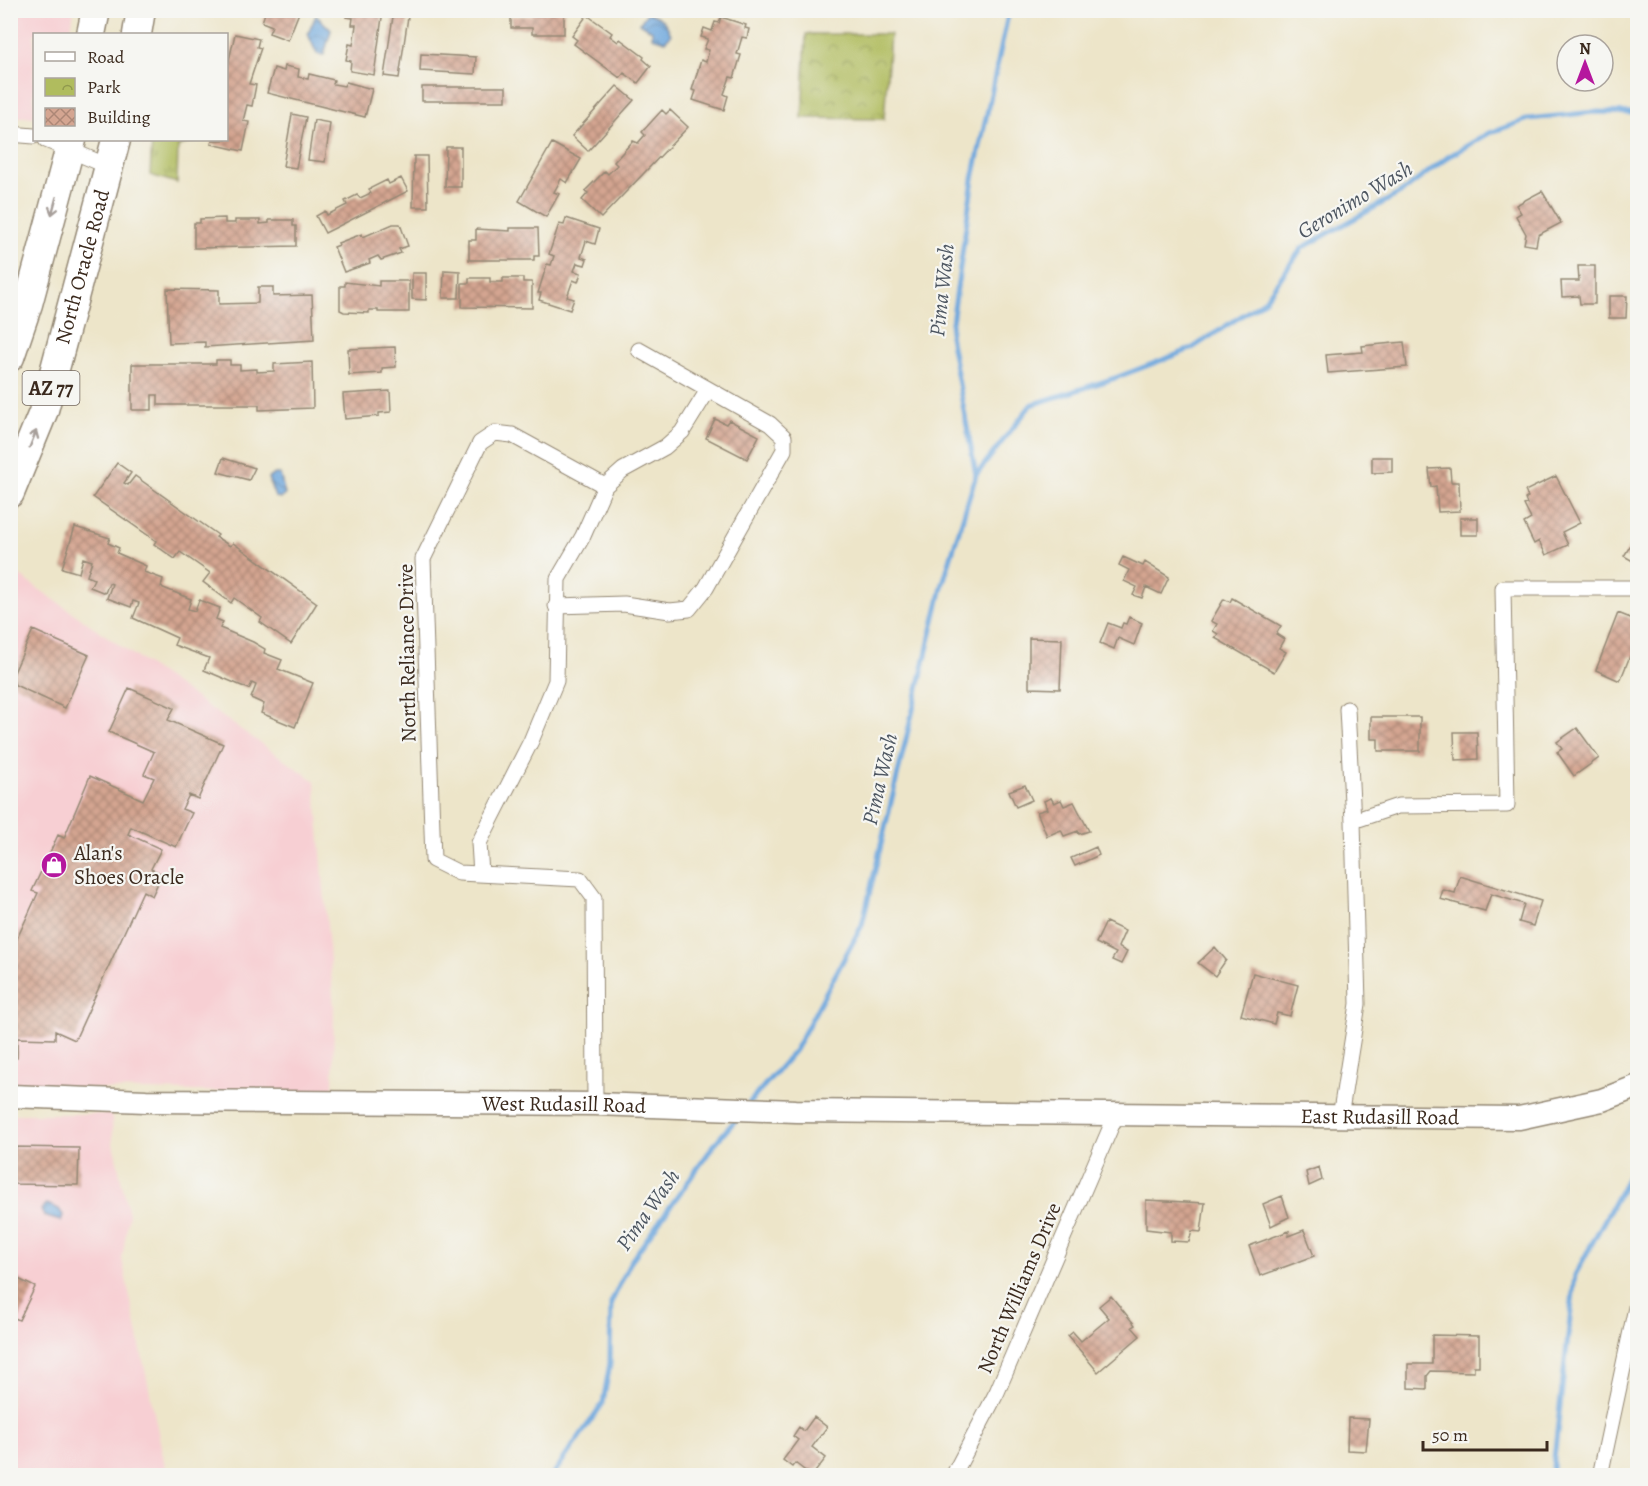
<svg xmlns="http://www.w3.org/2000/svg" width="1648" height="1486" viewBox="0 0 1648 1486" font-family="Alegreya,serif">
	<defs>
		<pattern id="grass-tufts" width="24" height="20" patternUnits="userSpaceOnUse" patternTransform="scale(1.5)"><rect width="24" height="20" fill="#b0bc5e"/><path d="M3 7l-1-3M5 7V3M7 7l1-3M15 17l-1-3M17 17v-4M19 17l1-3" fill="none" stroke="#90994d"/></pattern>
		<pattern id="park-crowns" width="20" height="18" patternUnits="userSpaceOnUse" patternTransform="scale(1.5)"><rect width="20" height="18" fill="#b0bc5e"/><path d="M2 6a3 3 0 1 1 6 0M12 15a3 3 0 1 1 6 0" fill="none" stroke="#90994d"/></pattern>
		<pattern id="water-waves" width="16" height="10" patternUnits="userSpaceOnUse" patternTransform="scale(1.5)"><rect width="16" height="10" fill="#6ea7dd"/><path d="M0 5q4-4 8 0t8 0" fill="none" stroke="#5c88b3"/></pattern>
		<pattern id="building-cross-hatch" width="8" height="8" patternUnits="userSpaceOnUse" patternTransform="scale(1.5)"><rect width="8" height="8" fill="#d4a591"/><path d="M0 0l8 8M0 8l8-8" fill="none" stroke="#ad8776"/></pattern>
	</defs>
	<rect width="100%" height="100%" fill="#f6f6f2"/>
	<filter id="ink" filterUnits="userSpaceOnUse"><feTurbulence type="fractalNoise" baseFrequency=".0167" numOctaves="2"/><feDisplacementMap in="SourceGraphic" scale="12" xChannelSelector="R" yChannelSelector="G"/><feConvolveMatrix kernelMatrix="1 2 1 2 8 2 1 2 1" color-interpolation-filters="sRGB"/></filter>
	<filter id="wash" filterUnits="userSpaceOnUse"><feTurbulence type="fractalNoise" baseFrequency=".008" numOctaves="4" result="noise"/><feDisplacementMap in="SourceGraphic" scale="24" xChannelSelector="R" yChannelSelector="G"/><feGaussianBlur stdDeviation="1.35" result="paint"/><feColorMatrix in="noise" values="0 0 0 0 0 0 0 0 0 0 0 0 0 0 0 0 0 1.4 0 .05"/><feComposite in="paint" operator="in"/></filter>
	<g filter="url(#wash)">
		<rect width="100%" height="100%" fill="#ede5c9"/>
		<path fill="#f7cfd3" d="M 11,10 L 74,11 L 70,34 L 34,34 L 34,117 L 11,117 Z
			M 10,569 L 315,781 L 334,1008 L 333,1094 L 11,1087 Z
			M 11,1114 L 112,1114 L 113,1143 L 129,1214 L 122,1259 L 167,1475 L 11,1476 Z"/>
		<path fill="url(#grass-tufts)" stroke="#76733e" stroke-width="1.5" d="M 152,140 L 199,140 L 178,146 L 177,183 L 150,175 Z"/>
		<path fill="url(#park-crowns)" stroke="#76733e" stroke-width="1.5" d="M 806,34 L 890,34 L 884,119 L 802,118 Z"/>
		<path fill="url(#water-waves)" stroke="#54687e" stroke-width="1.5" d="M 647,13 C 660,16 667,22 671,35 L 665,41 L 652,37 L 652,31 L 640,23 Z
			M 316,15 L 331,30 L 324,55 L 317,54 L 308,34 Z
			M 275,474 L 280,474 L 285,494 L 282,498 L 275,497 L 268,478 Z
			M 47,1204 L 59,1209 L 63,1215 L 61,1221 L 44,1216 L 41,1210 Z"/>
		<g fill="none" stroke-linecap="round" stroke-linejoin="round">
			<path stroke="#6ea7dd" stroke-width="5" d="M 976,475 L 1031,405 L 1115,378 L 1191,349 L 1264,301 L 1302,248 L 1402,192 L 1448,157 L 1489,133 L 1529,119 L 1594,112 L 1638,113
				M 750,1102 L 795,1050 L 862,925 L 943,583 L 976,475 L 950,336 L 973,179 L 1009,10
				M 552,1476 L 603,1403 L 610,1363 L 611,1303 L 631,1261 L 717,1141 L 739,1116
				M 1552,1476 L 1575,1275 L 1638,1158"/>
		</g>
		<g id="blocks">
			<path fill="url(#building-cross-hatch)" d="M 266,10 L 300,10 L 288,40 L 269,33 L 272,26 L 262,22 Z
				M 352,10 L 383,10 L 374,75 L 350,71 L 351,61 L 346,60 L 349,44 L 353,45 L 356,25 L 352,25 L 353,18 L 346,17 L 347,11 Z
				M 394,10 L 409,10 L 399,78 L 384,76 Z
				M 532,11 L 564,11 L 564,34 L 532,34 L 532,28 L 511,28 L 511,16 L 532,16 Z
				M 587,15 L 612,33 L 610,36 L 618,42 L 620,39 L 644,57 L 643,59 L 651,66 L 638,83 L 624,73 L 620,78 L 574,44 L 577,40 L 572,36 Z
				M 721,17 L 746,25 L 745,28 L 749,29 L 747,38 L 742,37 L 737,54 L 741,55 L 734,78 L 730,77 L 724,94 L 728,96 L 724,110 L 693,100 L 696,91 L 692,90 L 701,60 L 706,62 L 709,50 L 704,49 L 708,39 L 701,37 L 704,28 L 712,31 L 715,22 L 719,23 Z
				M 235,34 L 259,39 L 257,47 L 261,48 L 249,84 L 256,85 L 252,106 L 247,105 L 243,121 L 249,122 L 243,151 L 211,144 L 212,140 L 226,140 L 226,73 Z
				M 421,54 L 476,57 L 475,74 L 420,71 Z
				M 285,66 L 299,69 L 298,77 L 308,79 L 309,74 L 334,80 L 333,84 L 344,86 L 346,82 L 372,89 L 365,117 L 267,93 L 274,68 L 284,71 Z
				M 617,86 L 634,100 L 588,151 L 572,136 Z
				M 422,87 L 506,87 L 506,101 L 422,101 Z
				M 662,110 L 666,114 L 670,110 L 688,127 L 601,218 L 582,200 L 588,193 L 585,191 L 605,171 L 608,174 L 617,165 L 614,162 L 633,141 L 638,143 L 645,135 L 642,132 Z
				M 292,114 L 306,117 L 296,168 L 283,166 Z
				M 314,120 L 330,123 L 325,162 L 308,160 Z
				M 552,143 L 581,159 L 567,183 L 561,179 L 554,192 L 559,194 L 546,217 L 519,201 Z
				M 446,147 L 461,147 L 461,187 L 445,187 Z
				M 414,156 L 427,156 L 428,207 L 413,207 Z
				M 401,178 L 408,191 L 325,233 L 316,216 L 325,211 L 327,215 L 347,205 L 345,201 L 357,195 L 360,198 L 371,193 L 369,189 L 387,180 L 389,184 Z
				M 1542,191 L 1561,223 L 1538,235 L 1536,246 L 1524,244 L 1526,234 L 1516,216 L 1521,213 L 1516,205 Z
				M 1632,205 L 1638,205 L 1638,232 L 1634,233 Z
				M 225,218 L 225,223 L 235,223 L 235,220 L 260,220 L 260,224 L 269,223 L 269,220 L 293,220 L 293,226 L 296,226 L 296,246 L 194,248 L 194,223 L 200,223 L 200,219 Z
				M 566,218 L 599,229 L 595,244 L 586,241 L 581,257 L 587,259 L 585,265 L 577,263 L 574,271 L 581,273 L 578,282 L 573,280 L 567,297 L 574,299 L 570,310 L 539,300 L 541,293 L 538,293 L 547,264 L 551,265 L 554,256 L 549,254 L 559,224 L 564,225 Z
				M 393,224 L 400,224 L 408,246 L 399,249 L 401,253 L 381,260 L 378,256 L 369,260 L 370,263 L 344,272 L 334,247 L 339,245 L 338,243 L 362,234 L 363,237 Z
				M 510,228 L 538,228 L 539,256 L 534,256 L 534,260 L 469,260 L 469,240 L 476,240 L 476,229 L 510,231 Z
				M 1578,266 L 1595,266 L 1595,304 L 1580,304 L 1579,296 L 1562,297 L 1561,281 L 1579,281 Z
				M 444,270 L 460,271 L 459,298 L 443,298 Z
				M 412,273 L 426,273 L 426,300 L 412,299 Z
				M 469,278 L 490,278 L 490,282 L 503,282 L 503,278 L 523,278 L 523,282 L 532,282 L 532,308 L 462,307 L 462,283 L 469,283 Z
				M 379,281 L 409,281 L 409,312 L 378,312 L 378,310 L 369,310 L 369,313 L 344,312 L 340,310 L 340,286 L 345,286 L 345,282 L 379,286 Z
				M 258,287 L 273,287 L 273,296 L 312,295 L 314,340 L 205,347 L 205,342 L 169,343 L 167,289 L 219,290 L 219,304 L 258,303 Z
				M 1609,296 L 1627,296 L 1626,318 L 1609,318 Z
				M 1404,342 L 1407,367 L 1328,373 L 1326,355 L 1363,352 L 1362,346 Z
				M 395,347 L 396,367 L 382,368 L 382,373 L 349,375 L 348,349 Z
				M 216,360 L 230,360 L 230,365 L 240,365 L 240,370 L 257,369 L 257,372 L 274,371 L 274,364 L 312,362 L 313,408 L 259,410 L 259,405 L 158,405 L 158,395 L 152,395 L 152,410 L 132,410 L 132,364 L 216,364 Z
				M 390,391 L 391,412 L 379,413 L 379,416 L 345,419 L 343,394 Z
				M 715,419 L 726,424 L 729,420 L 759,436 L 747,459 L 706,438 Z
				M 1372,457 L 1392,457 L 1392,472 L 1372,473 Z
				M 223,458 L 255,468 L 249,480 L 218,472 Z
				M 117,463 L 131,473 L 124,483 L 128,485 L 135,476 L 218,535 L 216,537 L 230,546 L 233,543 L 317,603 L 291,644 L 260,622 L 262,618 L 234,598 L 231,603 L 203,582 L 210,573 L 180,552 L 175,559 L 154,544 L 156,541 L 93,497 Z
				M 1450,468 L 1451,482 L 1459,482 L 1460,511 L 1438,512 L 1436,486 L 1431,487 L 1429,469 Z
				M 1556,476 L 1580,523 L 1562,532 L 1568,545 L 1546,555 L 1539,541 L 1534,544 L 1524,523 L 1531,519 L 1524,505 L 1527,504 L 1525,499 L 1528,497 L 1525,491 Z
				M 1460,518 L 1478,518 L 1478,535 L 1460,535 Z
				M 75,527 L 110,538 L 108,543 L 119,548 L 117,553 L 146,566 L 144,572 L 163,579 L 161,587 L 191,599 L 188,609 L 195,611 L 199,600 L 220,608 L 216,619 L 223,622 L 220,628 L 253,642 L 265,649 L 264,653 L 282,660 L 278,669 L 313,683 L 295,727 L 261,713 L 264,704 L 251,698 L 256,685 L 252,683 L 249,689 L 204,670 L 209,658 L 174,645 L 177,638 L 133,618 L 139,603 L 133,601 L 131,607 L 107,598 L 112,584 L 109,583 L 105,593 L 90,587 L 94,579 L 87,576 L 92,561 L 83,558 L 79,573 L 62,568 Z
				M 1638,533 L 1638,564 L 1624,556 Z
				M 1123,557 L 1143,566 L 1145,562 L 1169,577 L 1161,594 L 1146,587 L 1142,598 L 1133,595 L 1137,587 L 1124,581 L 1129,570 L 1119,565 Z
				M 1232,598 L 1281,626 L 1276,634 L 1284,639 L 1279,648 L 1286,652 L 1274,672 L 1215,638 L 1218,634 L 1213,631 L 1217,624 L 1211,621 L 1224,599 L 1230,602 Z
				M 1618,613 L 1638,621 L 1638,659 L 1630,656 L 1620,681 L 1596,670 Z
				M 1129,617 L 1142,623 L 1134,645 L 1118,638 L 1114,649 L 1100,643 L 1108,623 L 1121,628 L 1123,623 L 1126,624 Z
				M 33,630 L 89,655 L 65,708 L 15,685 L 12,677 Z
				M 1029,638 L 1062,639 L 1060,689 L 1029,688 Z
				M 129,688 L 174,708 L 168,720 L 223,744 L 198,799 L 189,795 L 182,809 L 192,813 L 176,847 L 131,827 L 128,834 L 161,849 L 151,869 L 162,874 L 152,896 L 143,891 L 75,1040 L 55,1031 L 55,1039 L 17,1038 L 17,1058 L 10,1057 L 10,954 L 38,893 L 32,891 L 58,835 L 64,838 L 90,776 L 143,800 L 154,778 L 144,774 L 154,752 L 109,732 Z
				M 1371,717 L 1420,717 L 1420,751 L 1378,751 L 1378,739 L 1371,739 Z
				M 1577,728 L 1599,758 L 1574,776 L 1557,752 L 1562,749 L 1557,742 Z
				M 1454,732 L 1477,732 L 1478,759 L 1455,760 Z
				M 1025,785 L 1032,800 L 1016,807 L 1009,791 Z
				M 1051,798 L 1054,803 L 1061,800 L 1064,806 L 1074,802 L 1089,831 L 1079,834 L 1078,831 L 1064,836 L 1061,830 L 1047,836 L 1037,812 L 1047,809 L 1044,801 Z
				M 1096,847 L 1099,855 L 1075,866 L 1071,858 Z
				M 1460,876 L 1541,901 L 1533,926 L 1519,922 L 1524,904 L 1491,894 L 1485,911 L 1440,899 L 1443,890 L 1455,893 Z
				M 1106,922 L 1125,931 L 1118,947 L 1127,952 L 1121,964 L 1112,960 L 1116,953 L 1096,943 Z
				M 1215,947 L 1226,960 L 1215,976 L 1198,963 Z
				M 1253,973 L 1298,985 L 1290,1016 L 1277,1013 L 1274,1024 L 1241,1015 Z
				M 10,1147 L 79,1148 L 78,1185 L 10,1184 Z
				M 1319,1167 L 1322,1180 L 1309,1186 L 1306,1172 Z
				M 1282,1196 L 1289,1217 L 1271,1226 L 1263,1204 Z
				M 1146,1200 L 1205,1203 L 1201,1232 L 1192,1231 L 1189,1242 L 1171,1241 L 1171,1232 L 1146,1229 Z
				M 1304,1230 L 1314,1256 L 1260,1276 L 1249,1246 L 1289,1231 L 1288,1236 Z
				M 10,1275 L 35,1287 L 19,1320 L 10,1316 Z
				M 1111,1296 L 1135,1325 L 1132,1327 L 1140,1336 L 1098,1372 L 1068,1336 L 1073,1332 L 1081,1341 L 1109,1318 L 1099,1306 Z
				M 1432,1335 L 1479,1336 L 1479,1366 L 1474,1366 L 1474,1372 L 1431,1371 L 1427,1376 L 1427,1389 L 1408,1388 L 1408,1364 L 1432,1364 Z
				M 814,1417 L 827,1427 L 812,1447 L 826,1458 L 812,1476 L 795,1463 L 792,1467 L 783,1460 L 798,1440 L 793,1436 L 799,1427 L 804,1431 Z
				M 1348,1418 L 1369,1419 L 1366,1451 L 1347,1450 Z"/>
		</g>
	</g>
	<g filter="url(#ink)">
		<use href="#blocks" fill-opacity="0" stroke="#948874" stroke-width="1.5"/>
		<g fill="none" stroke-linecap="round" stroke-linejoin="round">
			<defs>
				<path id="street" d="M 10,134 L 34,136
					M 46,140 L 110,167
					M 556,606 L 624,604 L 670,611 L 689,609 L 706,588 L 784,450 L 784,437 L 770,424 L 639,350
					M 1353,821 L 1398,806 L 1507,805 L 1503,588 L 1638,588
					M 481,874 L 479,843 L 531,741 L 556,681 L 558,579 L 583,536 L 605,486 L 623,470 L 665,447 L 682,432 L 708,390
					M 595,1104 L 594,898 L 580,879 L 459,873 L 433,860 L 423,559 L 480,443 L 495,433 L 512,435 L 605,486
					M 1340,1117 L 1358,1004 L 1353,821 L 1347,709
					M 953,1476 L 997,1392 L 1116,1115
					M 1600,1476 L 1638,1298"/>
				<g id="secondary">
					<path id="s1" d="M 10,1096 L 146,1101 L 595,1104 L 796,1111 L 1519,1118 L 1602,1100 L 1638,1086"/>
				</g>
				<g id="highway">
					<path d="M 91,34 L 96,10"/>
					<path d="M 137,34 L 141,10"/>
					<path d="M 10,357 L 28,304 L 72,140"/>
					<path id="s2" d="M 10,493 L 44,410 L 116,140"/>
				</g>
			</defs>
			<use href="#street" stroke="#948874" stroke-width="17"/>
			<use href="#secondary" stroke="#948874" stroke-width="25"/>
			<use href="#highway" stroke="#948874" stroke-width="31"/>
			<use href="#street" stroke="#fff" stroke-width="15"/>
			<use href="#secondary" stroke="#fff" stroke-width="22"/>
			<use href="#highway" stroke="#fff" stroke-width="28"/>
		</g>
		<defs><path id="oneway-shaft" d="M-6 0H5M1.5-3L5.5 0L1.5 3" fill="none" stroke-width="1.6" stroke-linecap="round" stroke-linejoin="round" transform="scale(1.5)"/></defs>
		<g stroke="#a79f9a">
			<use href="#oneway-shaft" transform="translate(54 206) rotate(105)"/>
			<use href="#oneway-shaft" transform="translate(33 439) rotate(-68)"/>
		</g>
	</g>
	<defs>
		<symbol id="shop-disc" viewBox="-11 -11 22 22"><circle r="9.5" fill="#b5179e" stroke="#f6f6f2"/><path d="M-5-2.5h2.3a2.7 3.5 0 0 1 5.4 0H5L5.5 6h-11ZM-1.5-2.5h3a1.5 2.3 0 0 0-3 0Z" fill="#fff"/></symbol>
	</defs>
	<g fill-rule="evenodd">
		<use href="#shop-disc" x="39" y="850" width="30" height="30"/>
	</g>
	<g text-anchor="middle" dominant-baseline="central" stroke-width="4.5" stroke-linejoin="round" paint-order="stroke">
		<rect fill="#f6f6f2" stroke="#73675e" stroke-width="1.5" x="22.5" y="371" width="57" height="34" rx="4.5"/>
		<g font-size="20" font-weight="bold" fill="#3b2a1e">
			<text x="51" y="388">AZ 77</text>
		</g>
		<g font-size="21" fill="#3b2a1e" stroke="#f6f6f2">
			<text stroke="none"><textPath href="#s2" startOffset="238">North Oracle Road</textPath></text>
			<text transform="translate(407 653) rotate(-91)">North Reliance Drive</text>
			<text stroke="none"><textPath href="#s1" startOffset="554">West Rudasill Road</textPath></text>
			<text stroke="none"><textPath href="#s1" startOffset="1370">East Rudasill Road</textPath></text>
			<text transform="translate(1019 1288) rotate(-67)">North Williams Drive</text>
		</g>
		<g font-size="21" fill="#3b2a1e" stroke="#f6f6f2" text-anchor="start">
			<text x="74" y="853">Alan's<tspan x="74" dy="24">Shoes Oracle</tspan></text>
		</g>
		<g font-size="22" font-style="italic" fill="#4d5661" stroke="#f6f6f2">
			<text transform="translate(1355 200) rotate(-31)">Geronimo Wash</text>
			<text transform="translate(942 290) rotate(-84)">Pima Wash</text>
			<text transform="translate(880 779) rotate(-77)">Pima Wash</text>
			<text transform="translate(648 1210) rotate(-55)">Pima Wash</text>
		</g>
	</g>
	<rect width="1648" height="1486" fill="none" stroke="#f6f6f2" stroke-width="36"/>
	<rect x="33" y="33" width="195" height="108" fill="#f6f6f2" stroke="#aba49d" stroke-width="1.5"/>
	<rect x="45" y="52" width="30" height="9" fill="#ffffff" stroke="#aba49d" stroke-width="1.5"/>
	<text x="87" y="63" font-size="18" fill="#3b2a1e">Road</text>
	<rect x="45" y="78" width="30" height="18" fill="url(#park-crowns)" stroke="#aba49d" stroke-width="1.5"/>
	<text x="87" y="93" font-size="18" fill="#3b2a1e">Park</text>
	<rect x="45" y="108" width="30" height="18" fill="url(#building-cross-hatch)" stroke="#aba49d" stroke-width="1.5"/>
	<text x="87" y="123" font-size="18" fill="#3b2a1e">Building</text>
	<g transform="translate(1585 63)"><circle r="28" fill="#f6f6f2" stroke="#aba49d" stroke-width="1.5"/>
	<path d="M0-4.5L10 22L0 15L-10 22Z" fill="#b5179e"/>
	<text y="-9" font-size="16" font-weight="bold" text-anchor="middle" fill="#3b2a1e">N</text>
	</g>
	<path d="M1423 1441v9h124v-9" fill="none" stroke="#3b2a1e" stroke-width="3"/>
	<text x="1432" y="1441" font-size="18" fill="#3b2a1e" stroke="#f6f6f2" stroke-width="4.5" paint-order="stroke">50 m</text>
</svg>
